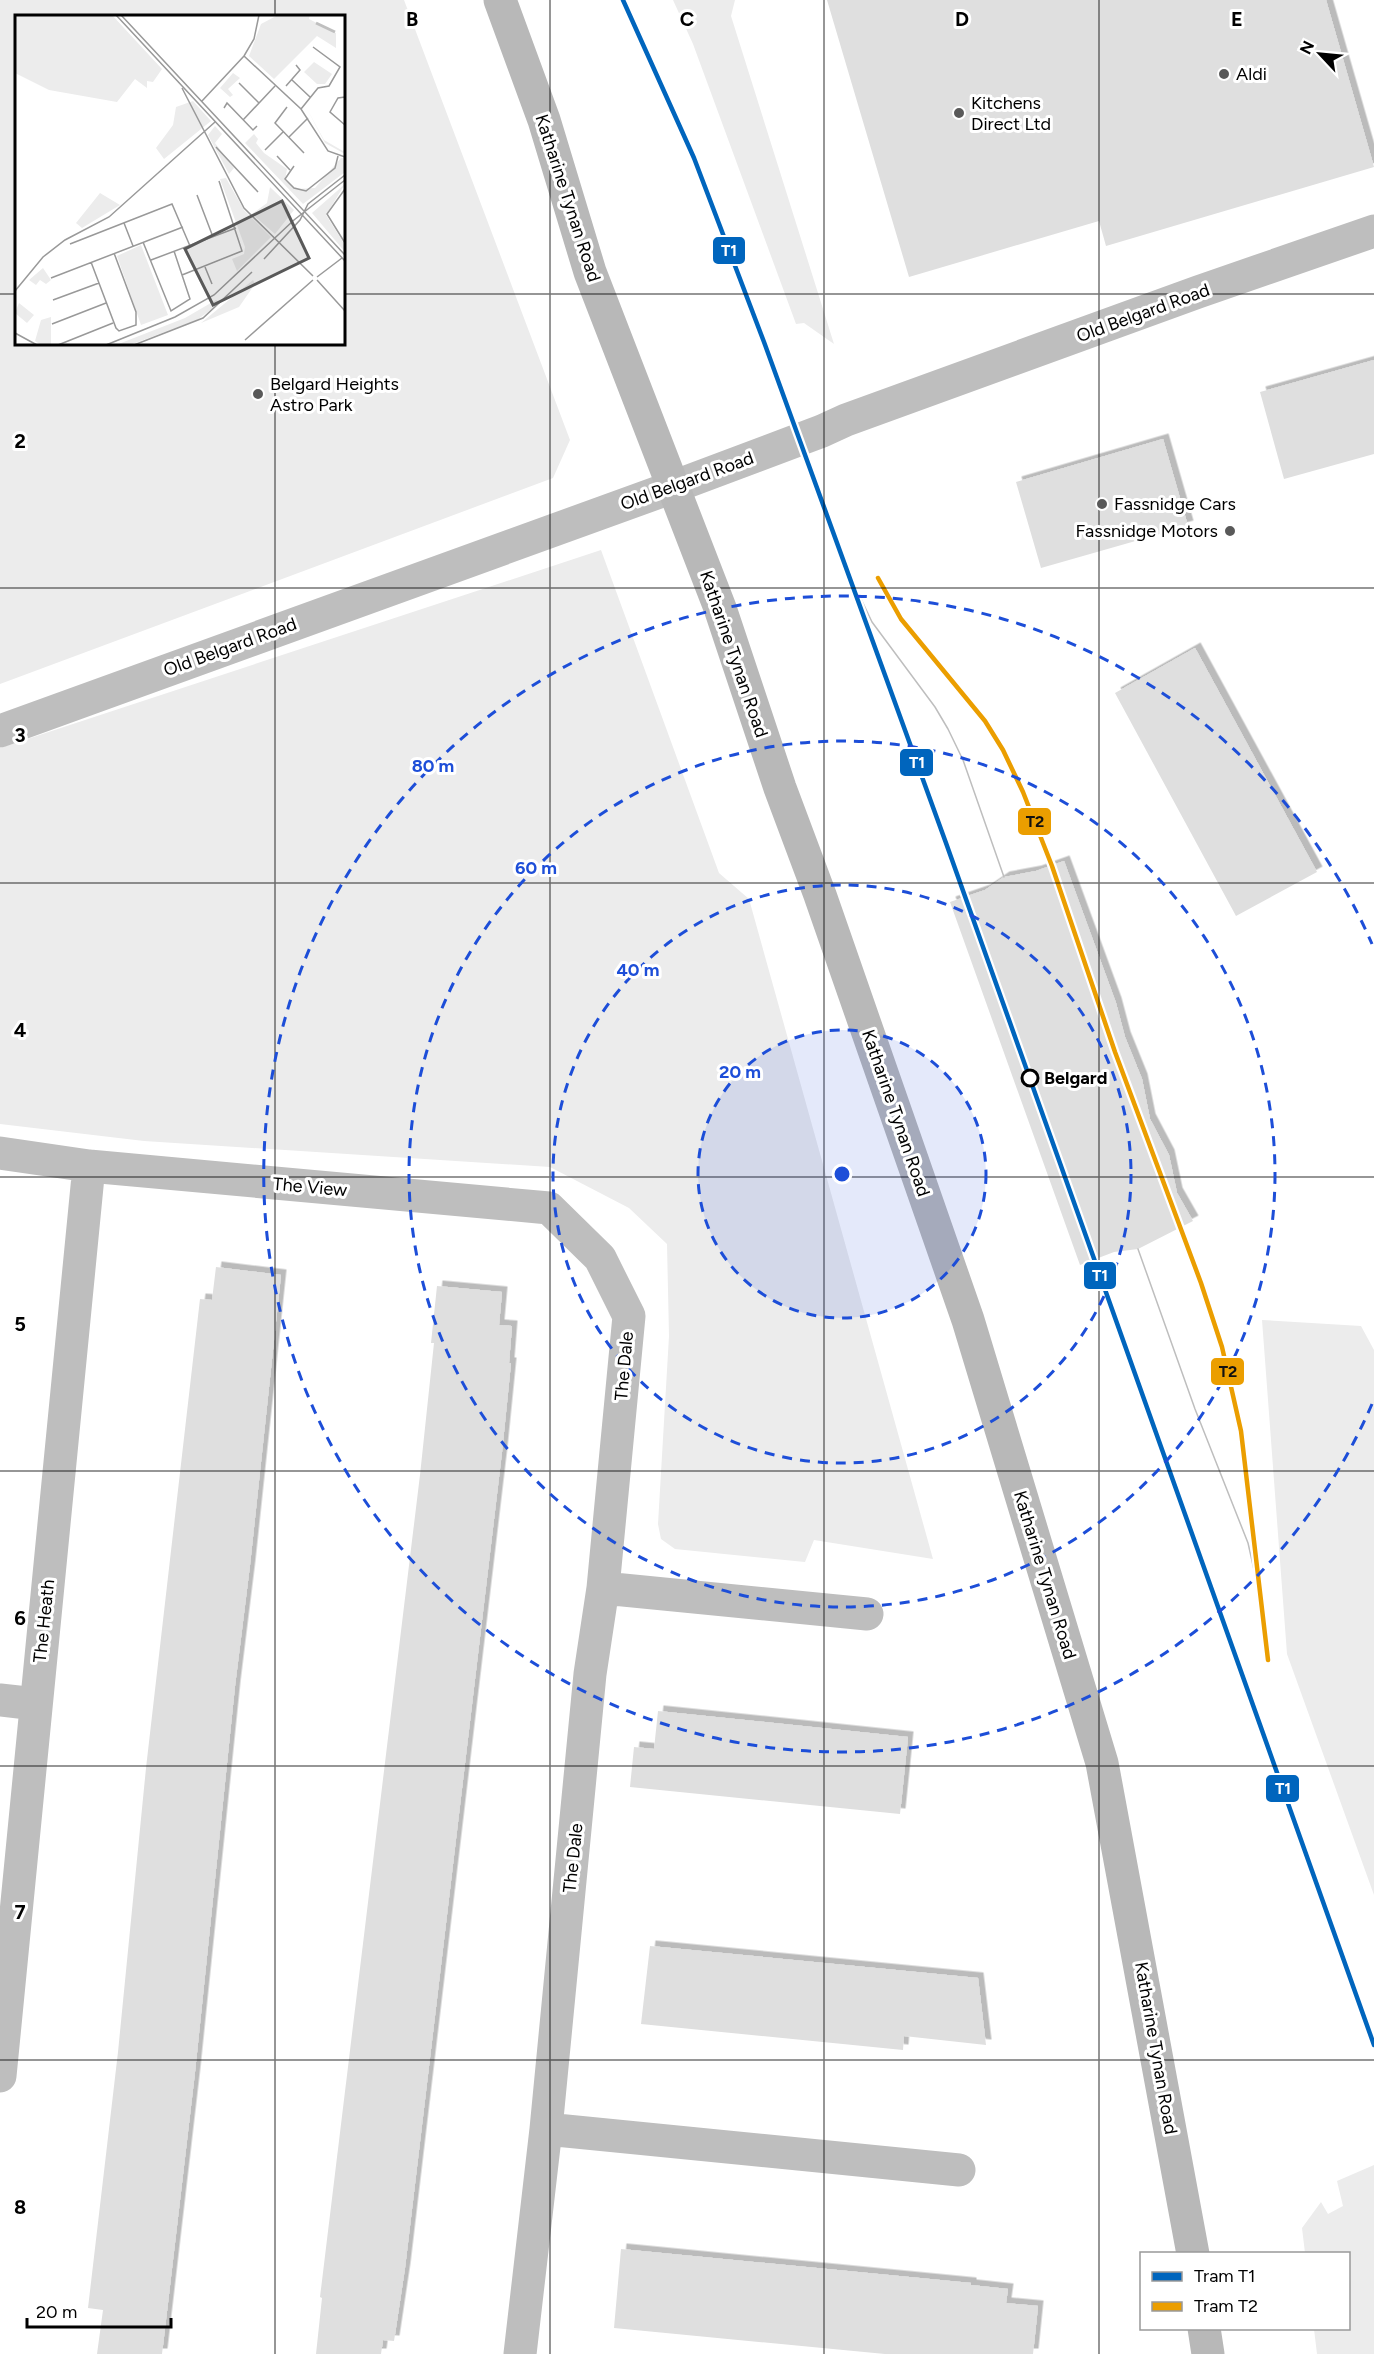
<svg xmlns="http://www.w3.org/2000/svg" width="1374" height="2354" viewBox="0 0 1374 2354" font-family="Figtree,sans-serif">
	<defs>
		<filter id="shadow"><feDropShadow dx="5.5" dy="-5.5" stdDeviation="0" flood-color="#0004"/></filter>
	</defs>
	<rect width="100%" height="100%" fill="#fff"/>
	<path fill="#ececec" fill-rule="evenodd" d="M 0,0 L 404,0 L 570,440 L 553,478 L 0,684 ZM 344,16 L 344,344 L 16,344 L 16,16 Z
		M 673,0 L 735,0 L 731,16 L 834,344 L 804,323 L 796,324 L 693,44 Z
		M 601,550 L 719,873 L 749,899 L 933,1559 L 814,1540 L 805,1562 L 675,1549 L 661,1539 L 658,1524 L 669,1336 L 667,1244 L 629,1208 L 550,1167 L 144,1141 L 0,1124 L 0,748 Z
		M 1262,1320 L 1361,1326 L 1374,1350 L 1374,1895 L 1287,1654 Z
		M 1374,2165 L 1374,2354 L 1317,2354 L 1314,2329 L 1348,2328 L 1348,2254 L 1305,2253 L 1302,2228 L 1321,2202 L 1328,2214 L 1343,2206 L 1337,2181 Z"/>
	<path fill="#dfdfdf" filter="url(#shadow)" d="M 827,0 L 1326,0 L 1374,167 L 1106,246 L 1099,221 L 909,277 Z
		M 1374,360 L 1374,454 L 1284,479 L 1260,392 Z
		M 1163,439 L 1188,526 L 1041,568 L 1016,482 Z
		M 1195,648 L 1317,872 L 1236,916 L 1115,693 Z
		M 1064,861 L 1116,1003 L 1125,1037 L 1142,1079 L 1150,1119 L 1169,1155 L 1177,1193 L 1193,1221 L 1138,1249 L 1114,1252 L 1080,1265 L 950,902 L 985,890 L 1004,877 L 1036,871 Z
		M 216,1267 L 281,1275 L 250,1565 L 235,1686 L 195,2072 L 162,2354 L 97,2354 L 103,2310 L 88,2308 L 118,2052 L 146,1768 L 200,1299 L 212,1300 Z
		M 437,1286 L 502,1292 L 499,1325 L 512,1326 L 509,1363 L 511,1363 L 502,1452 L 405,2268 L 394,2341 L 383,2340 L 381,2354 L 316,2354 L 322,2298 L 320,2297 L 420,1475 L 434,1343 L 431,1343 Z
		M 658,1711 L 908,1737 L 900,1814 L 630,1787 L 634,1747 L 654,1749 Z
		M 650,1946 L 978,1978 L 986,2045 L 904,2036 L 903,2050 L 641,2024 Z
		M 621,2249 L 971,2283 L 971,2285 L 1008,2289 L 1006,2303 L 1038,2306 L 1033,2354 L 885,2354 L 614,2328 Z"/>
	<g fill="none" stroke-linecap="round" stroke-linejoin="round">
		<path stroke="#bebebe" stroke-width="33" d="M 0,731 L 673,487 L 822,431 L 846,420 L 1198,292 L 1374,231
			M 0,1153 L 89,1166 L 549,1208 L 600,1258 L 629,1316 L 603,1588 L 590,1674 L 546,2129 L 520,2354
			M 603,1588 L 867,1614
			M 0,1700 L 36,1704
			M 0,2076 L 89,1166
			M 546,2129 L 959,2170"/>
		<path stroke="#b8b8b8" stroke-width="33" d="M 500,0 L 544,120 L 590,272 L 720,608 L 780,788 L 820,895 L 968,1320 L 1102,1763 L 1193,2254
			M 1204,2328 L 1208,2354"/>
		<path stroke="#bebebe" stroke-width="1.5" d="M 842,559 L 872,622 L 935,707 L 948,729 L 963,760 L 1004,877
			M 1138,1249 L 1195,1409 L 1248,1543 L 1262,1605"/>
		<defs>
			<path id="tram-1" d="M 623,0 L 694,158 L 764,342 L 946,843 L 1374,2045"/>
			<path id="tram-2" d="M 878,578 L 901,619 L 985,721 L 1003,750 L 1023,792 L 1052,866 L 1115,1052 L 1201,1283 L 1222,1347 L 1241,1431 L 1268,1660"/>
		</defs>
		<use href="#tram-1" stroke="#fff" stroke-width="9"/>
		<use href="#tram-2" stroke="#fff" stroke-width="9"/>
		<use href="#tram-1" stroke="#0065bd" stroke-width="4.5"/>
		<use href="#tram-2" stroke="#eb9e00" stroke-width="4.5"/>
	</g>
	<path fill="none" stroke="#000" stroke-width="1.5" stroke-opacity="0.55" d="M 275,0 L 275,16M 550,0 L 550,2354M 824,0 L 824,2354M 1099,0 L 1099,2354M 0,294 L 16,294M 344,294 L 1374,294M 275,344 L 275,2354M 0,588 L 1374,588M 0,883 L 1374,883M 0,1177 L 1374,1177M 0,1471 L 1374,1471M 0,1766 L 1374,1766M 0,2060 L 1374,2060"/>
	<circle cx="842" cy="1174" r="144" fill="#1d4ed8" fill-opacity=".12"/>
	<g fill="none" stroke="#1d4ed8" stroke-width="3" stroke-dasharray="10 8">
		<circle cx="842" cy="1174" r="144"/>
		<circle cx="842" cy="1174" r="289"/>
		<circle cx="842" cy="1174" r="433"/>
		<path d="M1372 1404A578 578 0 1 1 1372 944"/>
	</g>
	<g fill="#595959" stroke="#fff" stroke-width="2">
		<circle cx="1224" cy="74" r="6"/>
		<circle cx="959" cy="113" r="6"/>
		<circle cx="258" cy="394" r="6"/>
		<circle cx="1102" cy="504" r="6"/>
		<circle cx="1230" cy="531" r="6"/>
	</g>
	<circle fill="#fff" stroke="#000" stroke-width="3" cx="1030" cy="1078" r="8"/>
	<g text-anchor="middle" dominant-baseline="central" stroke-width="6" stroke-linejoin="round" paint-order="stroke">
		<g font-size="18" fill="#000" stroke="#fff" text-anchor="start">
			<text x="1236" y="74">Aldi</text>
			<text x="971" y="103">Kitchens<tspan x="971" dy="21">Direct Ltd</tspan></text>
			<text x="270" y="384">Belgard Heights<tspan x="270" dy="21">Astro Park</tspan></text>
			<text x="1114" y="504">Fassnidge Cars</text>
			<text x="1218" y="531" text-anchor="end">Fassnidge Motors</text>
		</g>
		<g font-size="18" fill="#000" stroke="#fff">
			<text transform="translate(568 198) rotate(72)">Katharine Tynan Road</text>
			<text transform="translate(1143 313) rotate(-20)">Old Belgard Road</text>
			<text transform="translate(687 481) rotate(-20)">Old Belgard Road</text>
			<text transform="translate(230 647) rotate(-20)">Old Belgard Road</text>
			<text transform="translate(734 654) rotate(71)">Katharine Tynan Road</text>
			<text transform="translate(896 1113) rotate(71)">Katharine Tynan Road</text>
			<text transform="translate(310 1187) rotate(5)">The View</text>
			<text transform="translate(624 1366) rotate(-85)">The Dale</text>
			<text transform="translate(1045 1575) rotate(73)">Katharine Tynan Road</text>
			<text transform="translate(44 1621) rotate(-84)">The Heath</text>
			<text transform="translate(573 1858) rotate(-84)">The Dale</text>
			<text transform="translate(1156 2048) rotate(80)">Katharine Tynan Road</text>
		</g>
		<g font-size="18" font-weight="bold" fill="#000" stroke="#fff" text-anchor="start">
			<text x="1044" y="1078">Belgard</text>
		</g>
	</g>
	<g transform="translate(15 15)">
		<rect width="330" height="330" fill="#fff"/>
		<path d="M 0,0 L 97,0 L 147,54 L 138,67 L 132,66 L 132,73 L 120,64 L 102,87 L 34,75 L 0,58 ZM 263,0 L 295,0 L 294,4 L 321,18 L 321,33 L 302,21 L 259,64 L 234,41 L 246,9 ZM 299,47 L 317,59 L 310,69 L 302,69 L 289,57 ZM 218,58 L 225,63 L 213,74 L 218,80 L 215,82 L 205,73 ZM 178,86 L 196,106 L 149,144 L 141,133 L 158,110 L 161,92 ZM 291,92 L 309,125 L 328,136 L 330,133 L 330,139 L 310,128 ZM 200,111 L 207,119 L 200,128 L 219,153 L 214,159 L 193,120 ZM 239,119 L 243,124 L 241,128 L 249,138 L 272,154 L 270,165 L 280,174 L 300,173 L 326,143 L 330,143 L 330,157 L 288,189 L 230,128 ZM 211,163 L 229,195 L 256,222 L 222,256 L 217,244 L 229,239 L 230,232 L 205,164 ZM 330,169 L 311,200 L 330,230 L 330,237 L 297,198 ZM 255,172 L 279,195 L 260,219 L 237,199 L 252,188 ZM 85,178 L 105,190 L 67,213 L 61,208 ZM 126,230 L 153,300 L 126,310 L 102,241 ZM 28,253 L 36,265 L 31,269 L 25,265 L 21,270 L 14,265 ZM 238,265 L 240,269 L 224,292 L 186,308 ZM 201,285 L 206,287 L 182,305 L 115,330 L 101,330 L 170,303 ZM 4,288 L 19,300 L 12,308 L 0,298 ZM 36,302 L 36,330 L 26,330 L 20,326 L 26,305 Z" fill="#ececec"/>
		<path fill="none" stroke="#bfbfbf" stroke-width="3" d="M 301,8 L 320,17"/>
		<path fill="none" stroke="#999" stroke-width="1.5" d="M 101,0 L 330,246M 106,0 L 330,240M 229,41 L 286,94 L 313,136 L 330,142M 277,65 L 295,82M 224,68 L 244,88M 271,71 L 285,55 L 281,50M 167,73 L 229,193 L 298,261M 330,82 L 323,83 L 315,97 L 330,110M 187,86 L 229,41 L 239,24 L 244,0M 272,92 L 260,108 L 289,138M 209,93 L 212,88 L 238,115 L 242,111M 286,94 L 303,73 L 314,71 L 325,52 L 298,32M 228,105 L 260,71M 274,122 L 293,103M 201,132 L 243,177M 250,135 L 268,117M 262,141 L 275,155M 279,151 L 270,164 L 279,173 L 291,176 L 320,153 L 323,141M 330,174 L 312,199 L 330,228M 182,180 L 198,222M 109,208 L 118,231M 128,227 L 156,296 L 175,284 L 159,236M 55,229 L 157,189 L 175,231M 249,244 L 285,205 L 293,189 L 330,160M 136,245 L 221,213M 76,247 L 101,313 L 104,316 L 121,310 L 121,297 L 99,238M 190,252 L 197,269M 167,260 L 227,236 L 204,166M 302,262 L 327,243M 36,263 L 168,212M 302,265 L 330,296M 0,276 L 28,242 L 50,225 L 94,202 L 200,107M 38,285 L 84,268M 37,309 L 91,288M 0,318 L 22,330M 230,325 L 298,265M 43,330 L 98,308M 91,330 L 160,302 L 199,280 L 279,205 L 330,165M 119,330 L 188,303 L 237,257"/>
		<path fill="#595959" fill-opacity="0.15" stroke="#595959" stroke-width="3" d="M 267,186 L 294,243 L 198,290 L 170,234 Z"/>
		<rect width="330" height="330" fill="none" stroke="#000" stroke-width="3"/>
	</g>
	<g font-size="20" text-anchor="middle" font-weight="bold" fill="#000" stroke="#fff" stroke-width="6" stroke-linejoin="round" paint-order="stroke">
		<text x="412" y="26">B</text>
		<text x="687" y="26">C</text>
		<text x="962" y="26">D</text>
		<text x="1237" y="26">E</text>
		<text x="20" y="448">2</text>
		<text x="20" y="742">3</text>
		<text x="20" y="1037">4</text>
		<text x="20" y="1331">5</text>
		<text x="20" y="1625">6</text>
		<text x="20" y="1919">7</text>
		<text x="20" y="2214">8</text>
	</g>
	<circle cx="842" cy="1174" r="9" fill="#1d4ed8" stroke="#fff" stroke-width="3"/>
	<g font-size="18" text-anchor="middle" font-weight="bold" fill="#1d4ed8" stroke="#fff" stroke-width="6" stroke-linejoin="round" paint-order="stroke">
		<text x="433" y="772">80 m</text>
		<text x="536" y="874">60 m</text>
		<text x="638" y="976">40 m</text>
		<text x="740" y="1078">20 m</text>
	</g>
	<g stroke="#fff" stroke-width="2">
		<rect x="712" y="236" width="34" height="29" rx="6" fill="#0065bd"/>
		<rect x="899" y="748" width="35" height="29" rx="6" fill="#0065bd"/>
		<rect x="1017" y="807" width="35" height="29" rx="6" fill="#eb9e00"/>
		<rect x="1083" y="1261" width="34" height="29" rx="6" fill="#0065bd"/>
		<rect x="1210" y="1357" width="35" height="29" rx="6" fill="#eb9e00"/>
		<rect x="1265" y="1774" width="35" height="29" rx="6" fill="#0065bd"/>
	</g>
	<g font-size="16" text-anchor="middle" font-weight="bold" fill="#fff">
		<text x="729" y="256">T1</text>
		<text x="917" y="768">T1</text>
		<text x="1100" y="1281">T1</text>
		<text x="1283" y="1794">T1</text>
	</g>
	<g font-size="16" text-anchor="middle" font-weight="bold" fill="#111">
		<text x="1035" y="827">T2</text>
		<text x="1228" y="1377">T2</text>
	</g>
	<rect x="1140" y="2252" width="210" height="78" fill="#ffffff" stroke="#999999" stroke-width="1.5"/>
	<rect x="1152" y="2272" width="30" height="9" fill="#0065bd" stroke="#999999" stroke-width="1.5"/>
	<text x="1194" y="2282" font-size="18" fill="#000000">Tram T1</text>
	<rect x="1152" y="2302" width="30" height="9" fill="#eb9e00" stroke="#999999" stroke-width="1.5"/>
	<text x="1194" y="2312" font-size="18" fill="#000000">Tram T2</text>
	<g transform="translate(1320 54) rotate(296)" stroke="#ffffff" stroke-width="4.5" paint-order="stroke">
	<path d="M0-4.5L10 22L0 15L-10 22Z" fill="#000000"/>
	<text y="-9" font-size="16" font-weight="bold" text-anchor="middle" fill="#000000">N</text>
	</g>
	<path d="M27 2318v9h144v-9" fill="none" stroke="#000000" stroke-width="3"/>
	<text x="36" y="2318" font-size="18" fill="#000000" stroke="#ffffff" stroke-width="4.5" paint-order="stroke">20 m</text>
</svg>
